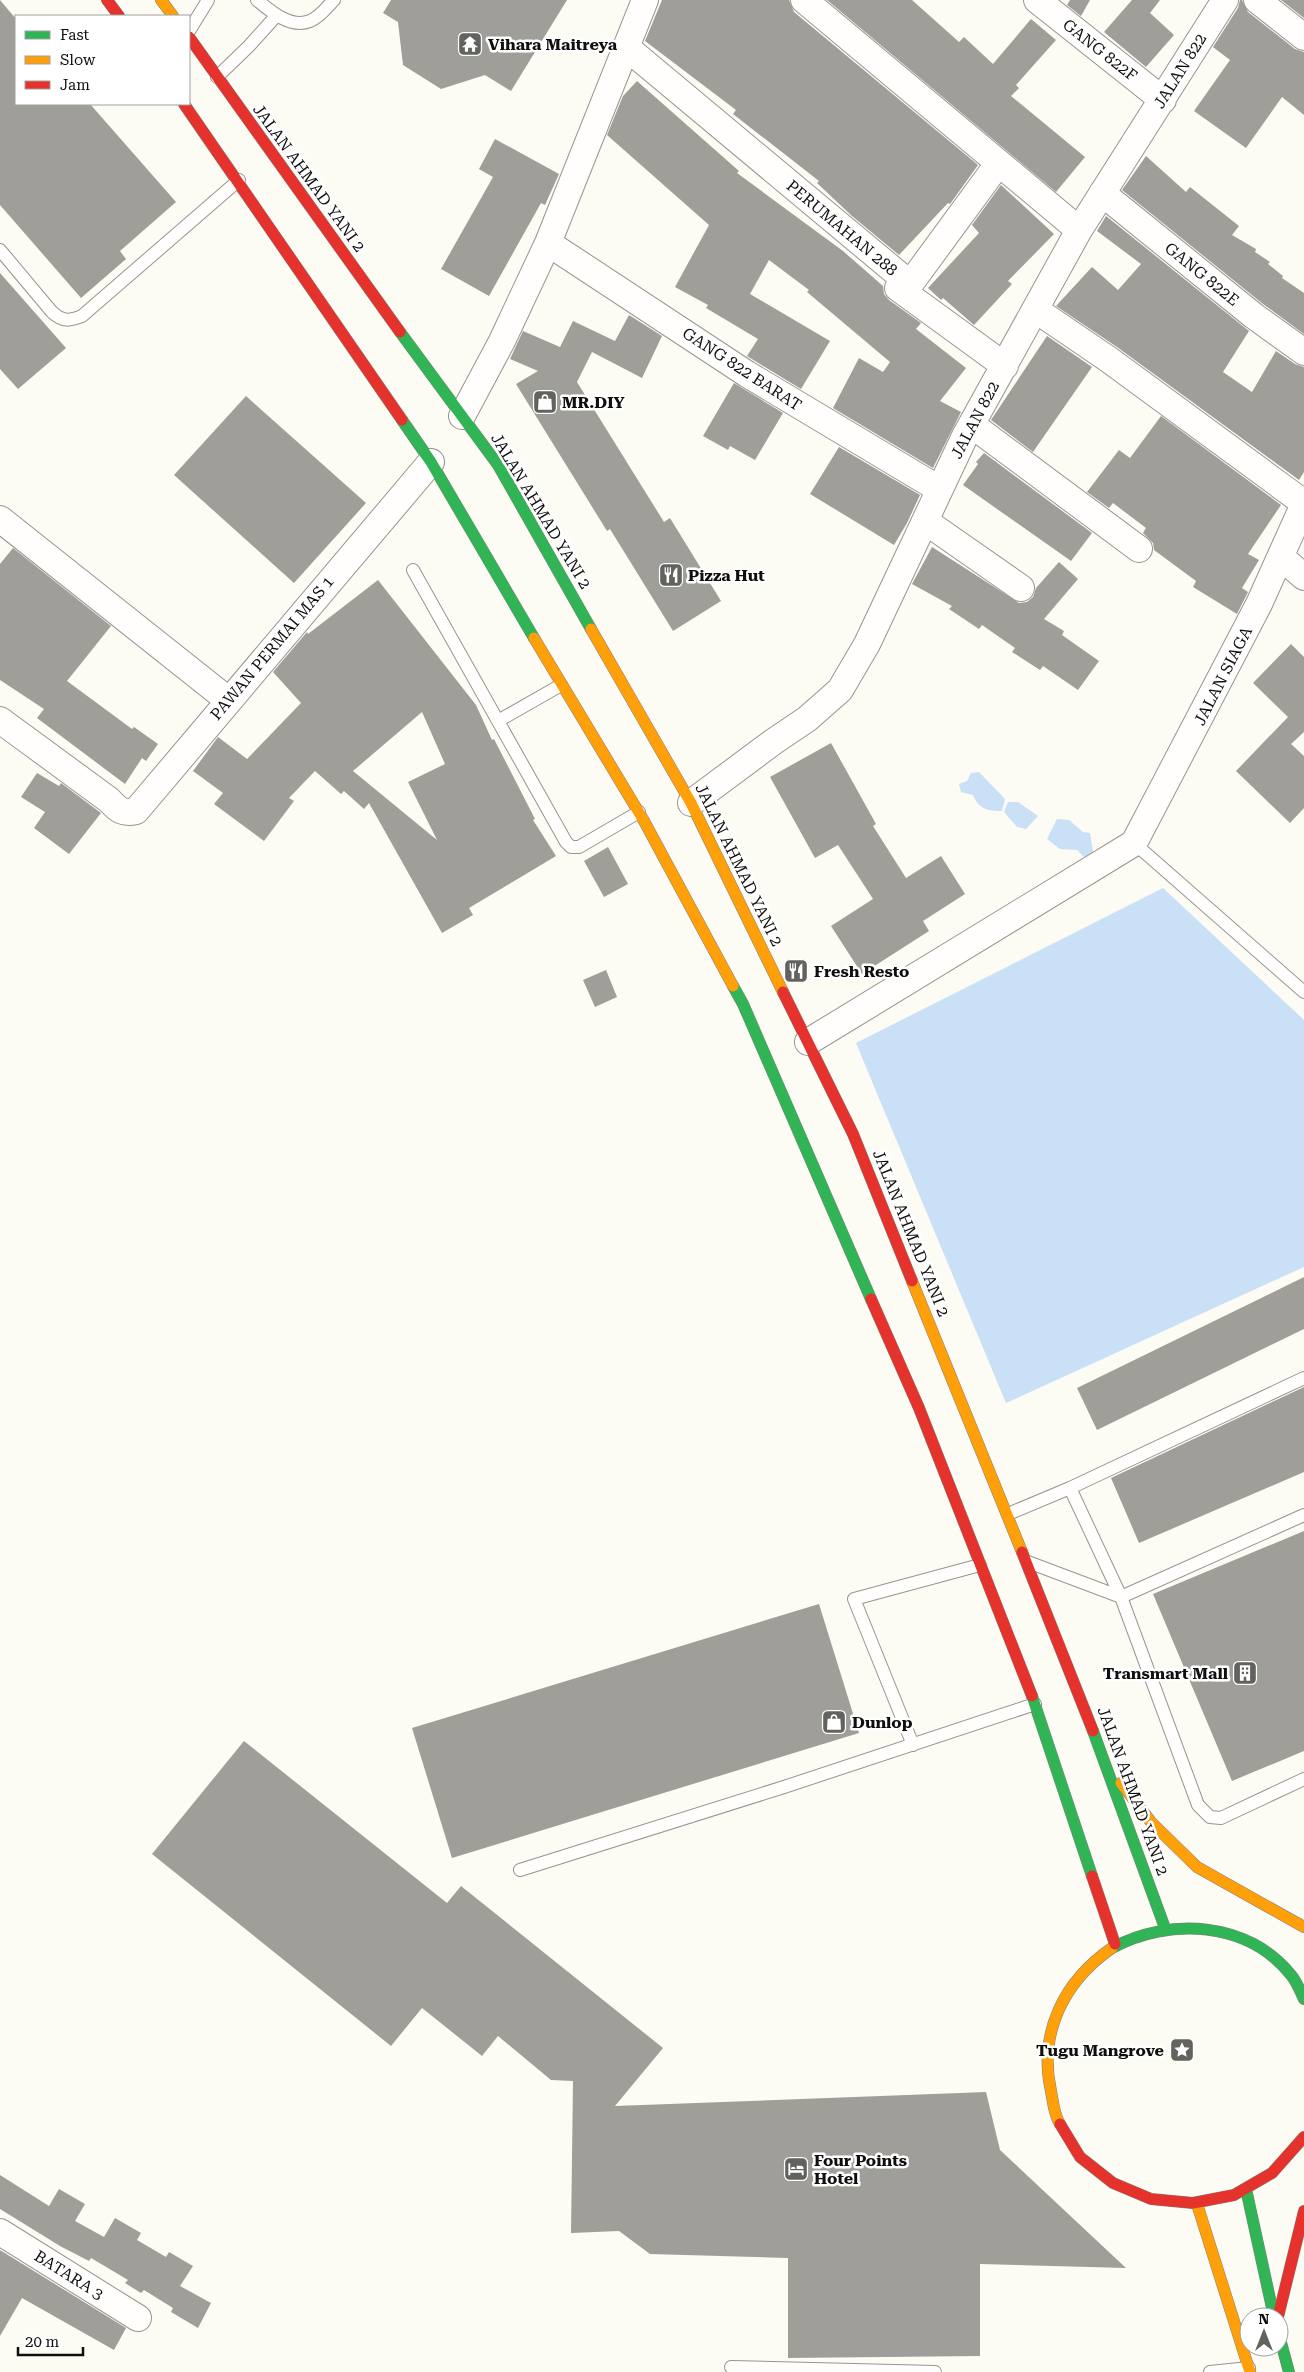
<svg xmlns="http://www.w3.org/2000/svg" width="1304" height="2372" viewBox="0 0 1304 2372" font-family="'Roboto Serif',serif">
	<rect width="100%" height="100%" fill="#fcfbf4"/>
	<path fill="#c9e0f7" d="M 979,772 L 1005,799 L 1002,811 C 987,811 979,809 973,795 L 961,792 L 959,784 L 967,781 L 971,773 Z
		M 1008,802 L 1018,802 L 1038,816 L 1026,829 L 1017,827 L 1004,812 Z
		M 1057,819 L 1069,820 L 1083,832 L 1090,833 L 1093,852 L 1084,857 L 1077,850 L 1060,849 L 1047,839 Z
		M 1163,888 L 1304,1020 L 1304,1267 L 1006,1403 L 856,1043 Z"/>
	<path fill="#a09e99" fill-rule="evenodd" d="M 0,0 L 16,19 L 16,104 L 90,104 L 176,202 L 120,251 L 126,259 L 81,298 L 0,205 Z
		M 391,0 L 567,0 L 511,91 L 485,75 L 441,89 L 403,65 L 398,22 L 383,13 Z
		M 662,0 L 789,0 L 794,12 L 978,165 L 950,204 L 948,203 L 899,255 L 852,216 L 817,183 L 819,181 L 733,114 L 736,110 L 645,41 Z
		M 827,0 L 912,0 L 959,42 L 964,37 L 993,64 L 1031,19 L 1056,40 L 1016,85 L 1019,88 L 1011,96 L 1085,157 L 1056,192 Z
		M 1070,0 L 1090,0 L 1081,16 L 1067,5 Z
		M 1132,0 L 1160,0 L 1150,13 L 1174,35 L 1146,67 L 1104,32 Z
		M 1240,0 L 1242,0 L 1248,12 L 1295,49 L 1304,52 L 1304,115 L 1282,97 L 1246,148 L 1194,111 L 1230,60 L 1213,47 L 1238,8 Z
		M 1281,0 L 1304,0 L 1304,18 Z
		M 637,81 L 739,171 L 737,173 L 843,251 L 883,286 L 884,294 L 889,300 L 921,323 L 916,329 L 966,368 L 940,401 L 961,412 L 933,468 L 833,408 L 859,358 L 883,372 L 890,362 L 807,292 L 809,290 L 769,260 L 750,294 L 830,341 L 801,389 L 747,356 L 758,339 L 706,308 L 708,305 L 675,287 L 709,225 L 607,135 L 623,96 Z
		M 495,139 L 559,174 L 545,205 L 541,203 L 489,296 L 441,269 L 493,177 L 479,169 Z
		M 1146,156 L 1186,192 L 1190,187 L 1239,226 L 1232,235 L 1256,249 L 1255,252 L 1270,262 L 1268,264 L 1283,276 L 1282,278 L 1304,293 L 1304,334 L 1263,304 L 1122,190 Z
		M 1001,185 L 1054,234 L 1008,281 L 1012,284 L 974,325 L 943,298 L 941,300 L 928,288 L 979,233 L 972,225 Z
		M 1106,216 L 1249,331 L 1223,372 L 1252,392 L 1276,351 L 1295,364 L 1304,367 L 1304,472 L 1299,480 L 1117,347 L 1056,306 L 1092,267 L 1118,290 L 1141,264 L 1097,231 Z
		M 0,273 L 66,348 L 18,389 L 0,369 Z
		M 629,315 L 662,336 L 642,378 L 592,352 L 577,382 L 664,522 L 670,518 L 721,601 L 673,631 L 610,529 L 607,531 L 516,384 L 538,371 L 510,359 L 523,331 L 560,347 L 573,321 L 615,341 Z
		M 1047,336 L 1092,367 L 1033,452 L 991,420 Z
		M 734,383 L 783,413 L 755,460 L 730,446 L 728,450 L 703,436 Z
		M 246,396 L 366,503 L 294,583 L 174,475 Z
		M 1161,416 L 1281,505 L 1248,554 L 1259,560 L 1242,588 L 1248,592 L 1237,614 L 1193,587 L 1196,581 L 1154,550 L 1153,543 L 1143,533 L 1146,528 L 1113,503 L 1109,508 L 1087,492 L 1119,450 L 1130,458 Z
		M 839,447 L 920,495 L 907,523 L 894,545 L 810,494 Z
		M 984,453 L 1092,533 L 1071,561 L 963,485 L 978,464 L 976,462 Z
		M 932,547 L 1019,603 L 1027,602 L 1033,597 L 1036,588 L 1059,562 L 1078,579 L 1044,619 L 1064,631 L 1062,635 L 1099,661 L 1078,690 L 1043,666 L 1040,670 L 1012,652 L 1015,648 L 982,625 L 979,629 L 949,609 L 952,606 L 912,584 Z
		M 13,548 L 111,626 L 67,681 L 132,729 L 134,727 L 158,744 L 146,761 L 142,758 L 125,784 L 37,718 L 44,709 L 0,680 L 0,564 Z
		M 378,580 L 476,705 L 492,740 L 494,739 L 535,819 L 533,820 L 556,856 L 469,908 L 473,915 L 442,933 L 369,803 L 364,809 L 344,791 L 341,794 L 315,771 L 289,798 L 294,801 L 264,841 L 214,804 L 223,793 L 193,771 L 218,737 L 247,759 L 301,703 L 273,672 L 307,632 L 308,634 ZM 422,712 L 445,764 L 408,782 L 437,840 L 353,771 Z
		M 1291,644 L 1304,657 L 1304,732 L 1291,744 L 1304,756 L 1304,808 L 1290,823 L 1236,771 L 1288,717 L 1253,683 Z
		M 831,743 L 876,824 L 873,826 L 906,878 L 941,856 L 965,894 L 923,921 L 929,931 L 862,974 L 831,926 L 873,899 L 838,845 L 815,858 L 770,777 Z
		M 37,773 L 59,786 L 61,783 L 101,813 L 69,854 L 34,828 L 45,812 L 21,797 Z
		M 608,847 L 628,884 L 604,897 L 584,861 Z
		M 606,970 L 617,997 L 595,1007 L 583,980 Z
		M 1304,1277 L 1304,1329 L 1097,1430 L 1077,1388 Z
		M 1304,1387 L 1304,1472 L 1139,1543 L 1111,1478 Z
		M 1304,1531 L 1304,1751 L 1232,1781 L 1153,1594 Z
		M 819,1604 L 859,1733 L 452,1858 L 412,1728 Z
		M 244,1741 L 447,1903 L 461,1886 L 663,2048 L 615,2106 L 986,2092 L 1000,2150 L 1126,2268 L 980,2264 L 980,2356 L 788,2358 L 788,2258 L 650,2254 L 619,2231 L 571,2233 L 573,2081 L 551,2080 L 498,2036 L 482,2056 L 422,2008 L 391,2046 L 152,1854 Z
		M 0,2175 L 49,2206 L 59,2189 L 85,2204 L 75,2221 L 104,2237 L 115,2218 L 141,2233 L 137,2240 L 166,2257 L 169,2252 L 193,2266 L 180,2286 L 211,2303 L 198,2328 L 171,2312 L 173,2308 L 144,2290 L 141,2293 L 125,2283 L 128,2280 L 91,2258 L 89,2261 L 60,2246 L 0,2209 Z
		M 0,2250 L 126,2328 L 114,2350 L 22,2298 L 0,2336 Z"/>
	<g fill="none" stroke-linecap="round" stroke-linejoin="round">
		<defs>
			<path id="lane" d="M 257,0 C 270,11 291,29 310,21 C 320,17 327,7 334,0
				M 189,31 L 208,0
				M 217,77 L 249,46 L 276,16
				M 0,250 L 52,312 C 63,322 69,321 82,316 L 239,180
				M 413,570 L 566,842 L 571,847 L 579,847 L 639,812
				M 498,721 L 561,685
				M 1134,843 L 1304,992
				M 1070,1488 L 1121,1597 L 1198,1805 L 1210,1817 L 1221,1818 L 1304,1779
				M 1008,1514 L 1070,1488 L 1304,1378
				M 1028,1562 L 1121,1597 L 1304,1515
				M 913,1745 L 854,1599 L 980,1565
				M 520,1870 L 784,1787 L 1035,1704
				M 731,2367 L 935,2372
				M 1210,2372 L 1249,2368"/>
			<path id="street" d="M 804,0 L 1079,230
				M 1037,0 L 1163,100
				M 1257,0 L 1304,37
				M 626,47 L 910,284 L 998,164
				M 1102,193 L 1254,316 L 1304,352
				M 548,243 L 747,374 L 939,489
				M 898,288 L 1005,366
				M 1036,310 L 1108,359 L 1304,503
				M 462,416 L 502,341 L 548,243 L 645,0
				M 972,425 L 1139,549
				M 0,519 L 228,700
				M 925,521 L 1021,588
				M 1281,557 L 1304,577
				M 0,720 L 109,800 C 118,810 123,814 136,811 L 431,462
				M 691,803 L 773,742 L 807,719 L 840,690 L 867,644 L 965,436 L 1079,230 L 1225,0
				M 808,1042 L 1134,843 L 1259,604 L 1304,504
				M 0,2232 L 138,2318"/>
			<path id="fast" d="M 400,332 L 498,465 L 591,629
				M 402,420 L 431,462 L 534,638
				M 733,986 L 743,1004 L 871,1299
				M 1032,1696 L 1092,1876
				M 1093,1731 L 1165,1928
				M 1112,1948 C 1169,1917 1248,1921 1291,1975 C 1297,1982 1300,1991 1304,1999
				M 1246,2189 L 1274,2317
				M 1279,2335 L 1289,2372"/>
			<path id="slow" d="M 161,0 L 173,16
				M 591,629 L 691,803 L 783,992
				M 534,638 L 644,821 L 733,986
				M 912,1281 L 1022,1552
				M 1121,1783 L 1151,1822 L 1197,1867 L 1304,1927
				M 1060,2124 C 1054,2115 1053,2102 1051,2091 C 1038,2033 1064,1981 1112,1948
				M 1197,2204 L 1250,2372"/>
			<path id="jam" d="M 107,0 L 119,16
				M 189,37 L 400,332
				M 184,104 L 402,420
				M 783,992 L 853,1134 L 912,1281
				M 871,1299 L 919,1408 L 1032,1696
				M 1022,1552 L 1093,1731
				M 1092,1876 L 1115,1944
				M 1060,2124 L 1080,2157 L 1113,2183 L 1151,2199 L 1193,2203 L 1234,2195 L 1272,2173 L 1304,2137
				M 1278,2317 L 1304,2211"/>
		</defs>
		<use href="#lane" stroke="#969592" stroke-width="14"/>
		<use href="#street" stroke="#969592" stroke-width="28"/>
		<use href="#fast" stroke="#83837f" stroke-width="12"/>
		<use href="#slow" stroke="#83837f" stroke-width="12"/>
		<use href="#jam" stroke="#83837f" stroke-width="12"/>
		<use href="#lane" stroke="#fffefd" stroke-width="12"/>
		<use href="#street" stroke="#fffefd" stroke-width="26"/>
		<use href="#fast" stroke="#30b455" stroke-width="11"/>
		<use href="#slow" stroke="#ff9f0a" stroke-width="11"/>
		<use href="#jam" stroke="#e5322d" stroke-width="11"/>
	</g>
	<defs>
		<symbol id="temple-square" viewBox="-11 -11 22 22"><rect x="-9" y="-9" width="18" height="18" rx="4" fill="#62625f" stroke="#fff"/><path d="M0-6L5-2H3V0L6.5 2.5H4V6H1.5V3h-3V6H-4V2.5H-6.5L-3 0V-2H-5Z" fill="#fff"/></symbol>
		<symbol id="shop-square" viewBox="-11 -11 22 22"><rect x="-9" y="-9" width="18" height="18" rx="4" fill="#62625f" stroke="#fff"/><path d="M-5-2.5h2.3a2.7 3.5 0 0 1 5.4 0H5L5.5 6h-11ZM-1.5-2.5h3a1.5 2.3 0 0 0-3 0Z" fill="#fff"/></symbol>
		<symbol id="restaurant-square" viewBox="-11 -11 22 22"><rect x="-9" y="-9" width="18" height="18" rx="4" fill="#62625f" stroke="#fff"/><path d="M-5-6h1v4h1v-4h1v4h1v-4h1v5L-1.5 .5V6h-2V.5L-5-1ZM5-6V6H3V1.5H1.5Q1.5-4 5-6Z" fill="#fff"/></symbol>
		<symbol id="building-square" viewBox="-11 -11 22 22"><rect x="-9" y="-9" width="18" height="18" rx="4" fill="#62625f" stroke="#fff"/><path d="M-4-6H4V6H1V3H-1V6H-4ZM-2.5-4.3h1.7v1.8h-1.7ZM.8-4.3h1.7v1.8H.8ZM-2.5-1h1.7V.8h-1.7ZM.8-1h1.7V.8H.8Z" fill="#fff"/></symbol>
		<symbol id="sight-square" viewBox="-11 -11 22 22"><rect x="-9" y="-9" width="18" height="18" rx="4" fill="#62625f" stroke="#fff"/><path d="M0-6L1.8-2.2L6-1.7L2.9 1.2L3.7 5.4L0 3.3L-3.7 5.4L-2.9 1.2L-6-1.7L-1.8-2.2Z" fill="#fff"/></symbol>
		<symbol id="hotel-square" viewBox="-11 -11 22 22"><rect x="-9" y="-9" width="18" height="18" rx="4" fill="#62625f" stroke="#fff"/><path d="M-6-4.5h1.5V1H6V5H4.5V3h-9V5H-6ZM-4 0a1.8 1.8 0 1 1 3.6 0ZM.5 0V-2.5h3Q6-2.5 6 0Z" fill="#fff"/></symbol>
	</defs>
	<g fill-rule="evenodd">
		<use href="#temple-square" x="456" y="30" width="28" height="28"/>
		<use href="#shop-square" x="531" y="388" width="28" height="28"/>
		<use href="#restaurant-square" x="657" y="561" width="28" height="28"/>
		<use href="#restaurant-square" x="782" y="957" width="28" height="28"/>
		<use href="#building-square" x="1231" y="1659" width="28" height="28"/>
		<use href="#shop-square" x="820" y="1708" width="28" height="28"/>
		<use href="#sight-square" x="1168" y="2036" width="28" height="28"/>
		<use href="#hotel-square" x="782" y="2155" width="28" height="28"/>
	</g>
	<g text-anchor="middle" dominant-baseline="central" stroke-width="5" stroke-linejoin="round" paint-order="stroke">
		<g font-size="16" font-weight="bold" fill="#0f0f0f" stroke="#fff" text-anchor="start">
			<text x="488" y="44">Vihara Maitreya</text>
			<text x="562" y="402">MR.DIY</text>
			<text x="688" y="575">Pizza Hut</text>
			<text x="814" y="971">Fresh Resto</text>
			<text x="1228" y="1673" text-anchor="end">Transmart Mall</text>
			<text x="852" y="1722">Dunlop</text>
			<text x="1164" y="2050" text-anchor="end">Tugu Mangrove</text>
			<text x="814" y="2160">Four Points<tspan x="814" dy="18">Hotel</tspan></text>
		</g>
		<g font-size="16" fill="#0f0f0f" stroke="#fff">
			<text transform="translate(1100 50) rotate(38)">GANG 822F</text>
			<text transform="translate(1180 71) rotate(-58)">JALAN 822</text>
			<text transform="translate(309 178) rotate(54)">JALAN AHMAD YANI 2</text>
			<text transform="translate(842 228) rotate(40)">PERUMAHAN 288</text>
			<text transform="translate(1202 274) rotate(39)">GANG 822E</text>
			<text transform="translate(742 369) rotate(33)">GANG 822 BARAT</text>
			<text transform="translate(975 420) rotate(-62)">JALAN 822</text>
			<text transform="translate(541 511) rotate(59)">JALAN AHMAD YANI 2</text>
			<text transform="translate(272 648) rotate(-50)">PAWAN PERMAI MAS 1</text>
			<text transform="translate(1223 676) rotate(-63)">JALAN SIAGA</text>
			<text transform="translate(739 865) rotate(64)">JALAN AHMAD YANI 2</text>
			<text transform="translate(911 1233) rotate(68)">JALAN AHMAD YANI 2</text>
			<text transform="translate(1133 1791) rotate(70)">JALAN AHMAD YANI 2</text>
			<text transform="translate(69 2275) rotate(32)">BATARA 3</text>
		</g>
	</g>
	<rect x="15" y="15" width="175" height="90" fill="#ffffff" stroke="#9f9f9f"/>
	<rect x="25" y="31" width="25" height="8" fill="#30b455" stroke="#9f9f9f"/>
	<text x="60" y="40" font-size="15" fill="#0f0f0f">Fast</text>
	<rect x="25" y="56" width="25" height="8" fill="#ff9f0a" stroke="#9f9f9f"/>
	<text x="60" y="65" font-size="15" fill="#0f0f0f">Slow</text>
	<rect x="25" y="81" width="25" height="8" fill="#e5322d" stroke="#9f9f9f"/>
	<text x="60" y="90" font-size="15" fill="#0f0f0f">Jam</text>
	<g transform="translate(1264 2332)"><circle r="24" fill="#ffffff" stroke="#9f9f9f"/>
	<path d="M0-4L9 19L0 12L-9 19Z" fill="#62625f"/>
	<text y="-8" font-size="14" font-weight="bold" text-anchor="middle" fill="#0f0f0f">N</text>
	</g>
	<path d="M18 2347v8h65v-8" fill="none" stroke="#0f0f0f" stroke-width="2.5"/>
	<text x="25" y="2347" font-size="15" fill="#0f0f0f" stroke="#ffffff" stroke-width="4" paint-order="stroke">20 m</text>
</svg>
